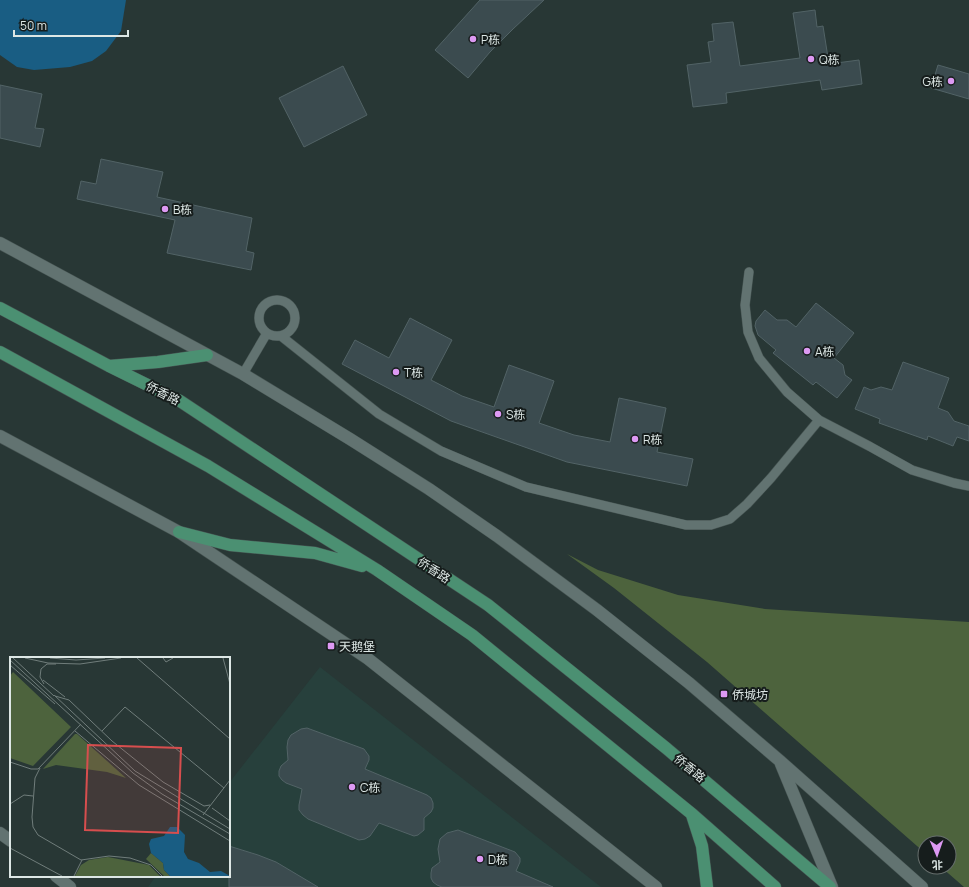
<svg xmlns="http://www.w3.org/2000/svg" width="969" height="887" viewBox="0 0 969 887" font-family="Manrope,'Noto Sans SC',sans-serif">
	<rect width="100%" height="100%" fill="#283735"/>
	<path fill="#27403c" d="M 320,667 L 601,887 L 148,887 L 156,876 L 229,876 L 229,783 Z"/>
	<path fill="#4d633d" d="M 567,554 L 598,570 L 678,595 L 765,609 L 969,622 L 969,887 L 964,887 L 941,867 L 949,867 L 949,843 L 925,843 L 925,853 L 707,662 L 614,588 Z"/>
	<path fill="#195d83" d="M 0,0 L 126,0 L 121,31 L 106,51 L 92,61 L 70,67 L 34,70 L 17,67 L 0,55 Z"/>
	<path fill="#3b4b4f" stroke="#526366" d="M 480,0 L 544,0 L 513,29 L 490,52 L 468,78 L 435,50 Z
		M 815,10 L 817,27 L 823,26 L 829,64 L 859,60 L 862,84 L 822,90 L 820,80 L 726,93 L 727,103 L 693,107 L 687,65 L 711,62 L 708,42 L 714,41 L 712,24 L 733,22 L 740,66 L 800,58 L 793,13 Z
		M 938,65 L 969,74 L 969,99 L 931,88 Z
		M 343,66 L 367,115 L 304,147 L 279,98 Z
		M 0,85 L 42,94 L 35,128 L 44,129 L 40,147 L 0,138 Z
		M 101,159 L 163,172 L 157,197 L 252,218 L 246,251 L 254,253 L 251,270 L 167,253 L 175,220 L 77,199 L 81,181 L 96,184 Z
		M 816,303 L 854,333 L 834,358 L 843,365 L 845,375 L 852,380 L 837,398 L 816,382 L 813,385 L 773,353 L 776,350 L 758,335 L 755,326 L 756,321 L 765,310 L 777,320 L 787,320 L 796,327 Z
		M 410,318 L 452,340 L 431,380 L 462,396 L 494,407 L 509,365 L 554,381 L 539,423 L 574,435 L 610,442 L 619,398 L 666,408 L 657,452 L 693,459 L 687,486 L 567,462 L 451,421 L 342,364 L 355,340 L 389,358 Z
		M 903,362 L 949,378 L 938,408 L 948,412 L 954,421 L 969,426 L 969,441 L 957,437 L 953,446 L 928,436 L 927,440 L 879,423 L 880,419 L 855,409 L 864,387 L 871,390 L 881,387 L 892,390 Z
		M 307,728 L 364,749 L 369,756 L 369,760 L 365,769 L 427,795 L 431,798 L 433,803 L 433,808 L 431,812 L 424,818 L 424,830 L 418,835 L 414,836 L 379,823 L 370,836 L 365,839 L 359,840 L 308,819 L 303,815 L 299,810 L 299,805 L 302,789 L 286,783 L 282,780 L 279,776 L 279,771 L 281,766 L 288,760 L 287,747 L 288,740 L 291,735 L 301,729 Z
		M 458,830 L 515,852 L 520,858 L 520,862 L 516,871 L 553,887 L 442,887 L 437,885 L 433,882 L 431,878 L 431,873 L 432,868 L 440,862 L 438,849 L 440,839 L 447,833 Z
		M 229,846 L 258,855 L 276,862 L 318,887 L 229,887 Z"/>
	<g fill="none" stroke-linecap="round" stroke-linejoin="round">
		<defs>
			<path id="service" d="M 749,272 L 745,305 L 748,332 L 759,358 L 787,392 L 819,420 L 869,446 L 912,470 L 954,483 L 969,486
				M259 318a18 18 0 1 1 36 0a18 18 0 1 1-36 0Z
				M 281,336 L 379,414 L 441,451 L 488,471 L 526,487 L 686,525 L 711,525 L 730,519 L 747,504 L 771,478 L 819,420
				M 243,374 L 267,333"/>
			<path id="minor" d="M 0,833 L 11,841
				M 56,876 L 70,887"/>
			<path id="secondary" d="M 0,243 L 243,374 L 350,439 L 429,489 L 497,536 L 597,610 L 689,683 L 780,761 L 922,887
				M 0,436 L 179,532 L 367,658 L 656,887
				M 781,764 L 832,887"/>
			<path id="primary" d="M 0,308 L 109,366 L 180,401 L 488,605 L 666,748 L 830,887
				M 0,352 L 208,466 L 377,570 L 472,635 L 692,814 L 775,887
				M 109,366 L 158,362 L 207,355
				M 179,532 L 230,545 L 315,553 L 362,566
				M 692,815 L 702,846 L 707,887"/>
		</defs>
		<use href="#service" stroke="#455351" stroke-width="10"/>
		<use href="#minor" stroke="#455351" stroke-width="13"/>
		<use href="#secondary" stroke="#455351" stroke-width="13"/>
		<use href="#primary" stroke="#455351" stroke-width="13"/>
		<use href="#service" stroke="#627371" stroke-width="9"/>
		<use href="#minor" stroke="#627371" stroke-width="12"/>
		<use href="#secondary" stroke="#627371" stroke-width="12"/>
		<use href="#primary" stroke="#4b9072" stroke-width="12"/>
	</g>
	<g fill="#dd99f3" stroke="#161d1c" stroke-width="1.5">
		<circle cx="473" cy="39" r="4"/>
		<circle cx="811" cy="59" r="4"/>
		<circle cx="951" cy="81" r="4"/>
		<circle cx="165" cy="209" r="4"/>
		<circle cx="807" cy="351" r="4"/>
		<circle cx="396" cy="372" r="4"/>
		<circle cx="498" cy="414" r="4"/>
		<circle cx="635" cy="439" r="4"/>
		<rect x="327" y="642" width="8" height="8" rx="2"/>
		<rect x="720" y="690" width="8" height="8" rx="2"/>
		<circle cx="352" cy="787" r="4"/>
		<circle cx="480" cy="859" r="4"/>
	</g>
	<g text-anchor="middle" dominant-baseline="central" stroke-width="4" stroke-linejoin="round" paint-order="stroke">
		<g font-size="12" fill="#dde7e5" stroke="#161d1c" text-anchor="start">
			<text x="481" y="39">P栋</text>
			<text x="819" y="59">Q栋</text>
			<text x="943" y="81" text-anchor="end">G栋</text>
			<text x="173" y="209">B栋</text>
			<text x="815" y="351">A栋</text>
			<text x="404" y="372">T栋</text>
			<text x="506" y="414">S栋</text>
			<text x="643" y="439">R栋</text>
			<text x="339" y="646">天鹅堡</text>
			<text x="732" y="694">侨城坊</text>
			<text x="360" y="787">C栋</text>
			<text x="488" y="859">D栋</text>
		</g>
		<g font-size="12" fill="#dde7e5" stroke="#161d1c">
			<text transform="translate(163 393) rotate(27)">侨香路</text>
			<text transform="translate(434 570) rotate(33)">侨香路</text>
			<text transform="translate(690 768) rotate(40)">侨香路</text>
		</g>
	</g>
	<g transform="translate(10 657)">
		<rect width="220" height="220" fill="#283735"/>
		<path d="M 3,15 L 61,70 L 23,109 L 0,101 L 0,19 ZM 65,77 L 67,77 L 116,121 L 97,115 L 46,108 L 33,112 ZM 141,196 L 153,206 L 154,213 L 160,219 L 154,219 L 136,202 ZM 98,200 L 139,208 L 150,219 L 65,219 L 71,208 L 79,203 Z" fill="#4d633d"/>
		<path d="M 167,170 L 175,178 L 174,195 L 178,202 L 189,206 L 200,215 L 211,214 L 220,219 L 160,219 L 154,213 L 153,206 L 141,196 L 139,187 L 141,182 L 154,179 L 160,170 Z" fill="#195d83"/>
		<path fill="none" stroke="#707d7b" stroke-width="1" d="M 3,1 L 44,39M 15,1 L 38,6 L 70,7 L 111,1M 40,1 L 66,3 L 95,1M 127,1 L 220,82M 153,1 L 156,5 L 163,1M 213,1 L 220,27M 0,3 L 123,116 L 152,137 L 220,177M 0,8 L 45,47M 33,23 L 55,40M 34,27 L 30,20 L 31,12 L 37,7 L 46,7M 44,38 L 125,114 L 220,172M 45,39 L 59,43 L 102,84 L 153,125 L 194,149 L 200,148M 65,74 L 129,128 L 220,184M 92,74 L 115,50 L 214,131M 0,105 L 21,112 L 28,112 L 71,67M 30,111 L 25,121 L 22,160 L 23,170 L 28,178 L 71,203 L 99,199 L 120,201 L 141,208 L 152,219M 0,147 L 14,138 L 23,139M 202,151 L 220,164M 193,158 L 220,123M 0,191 L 52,219M 64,219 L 72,203"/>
		<path fill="#d74e4e" fill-opacity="0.15" stroke="#d74e4e" stroke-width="2" d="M 78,88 L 171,91 L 168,176 L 75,173 Z"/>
		<rect width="220" height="220" fill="none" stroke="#dde7e5" stroke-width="2"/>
	</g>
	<g transform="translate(937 855) rotate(178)"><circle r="19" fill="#161d1c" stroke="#666e6c"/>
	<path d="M0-3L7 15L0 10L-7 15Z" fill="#dd99f3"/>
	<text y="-6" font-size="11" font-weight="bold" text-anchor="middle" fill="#dde7e5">北</text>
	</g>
	<path d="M14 30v6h114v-6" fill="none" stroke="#dde7e5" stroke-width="2"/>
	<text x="20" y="30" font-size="12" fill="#dde7e5" stroke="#161d1c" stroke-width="3" paint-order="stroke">50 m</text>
</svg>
